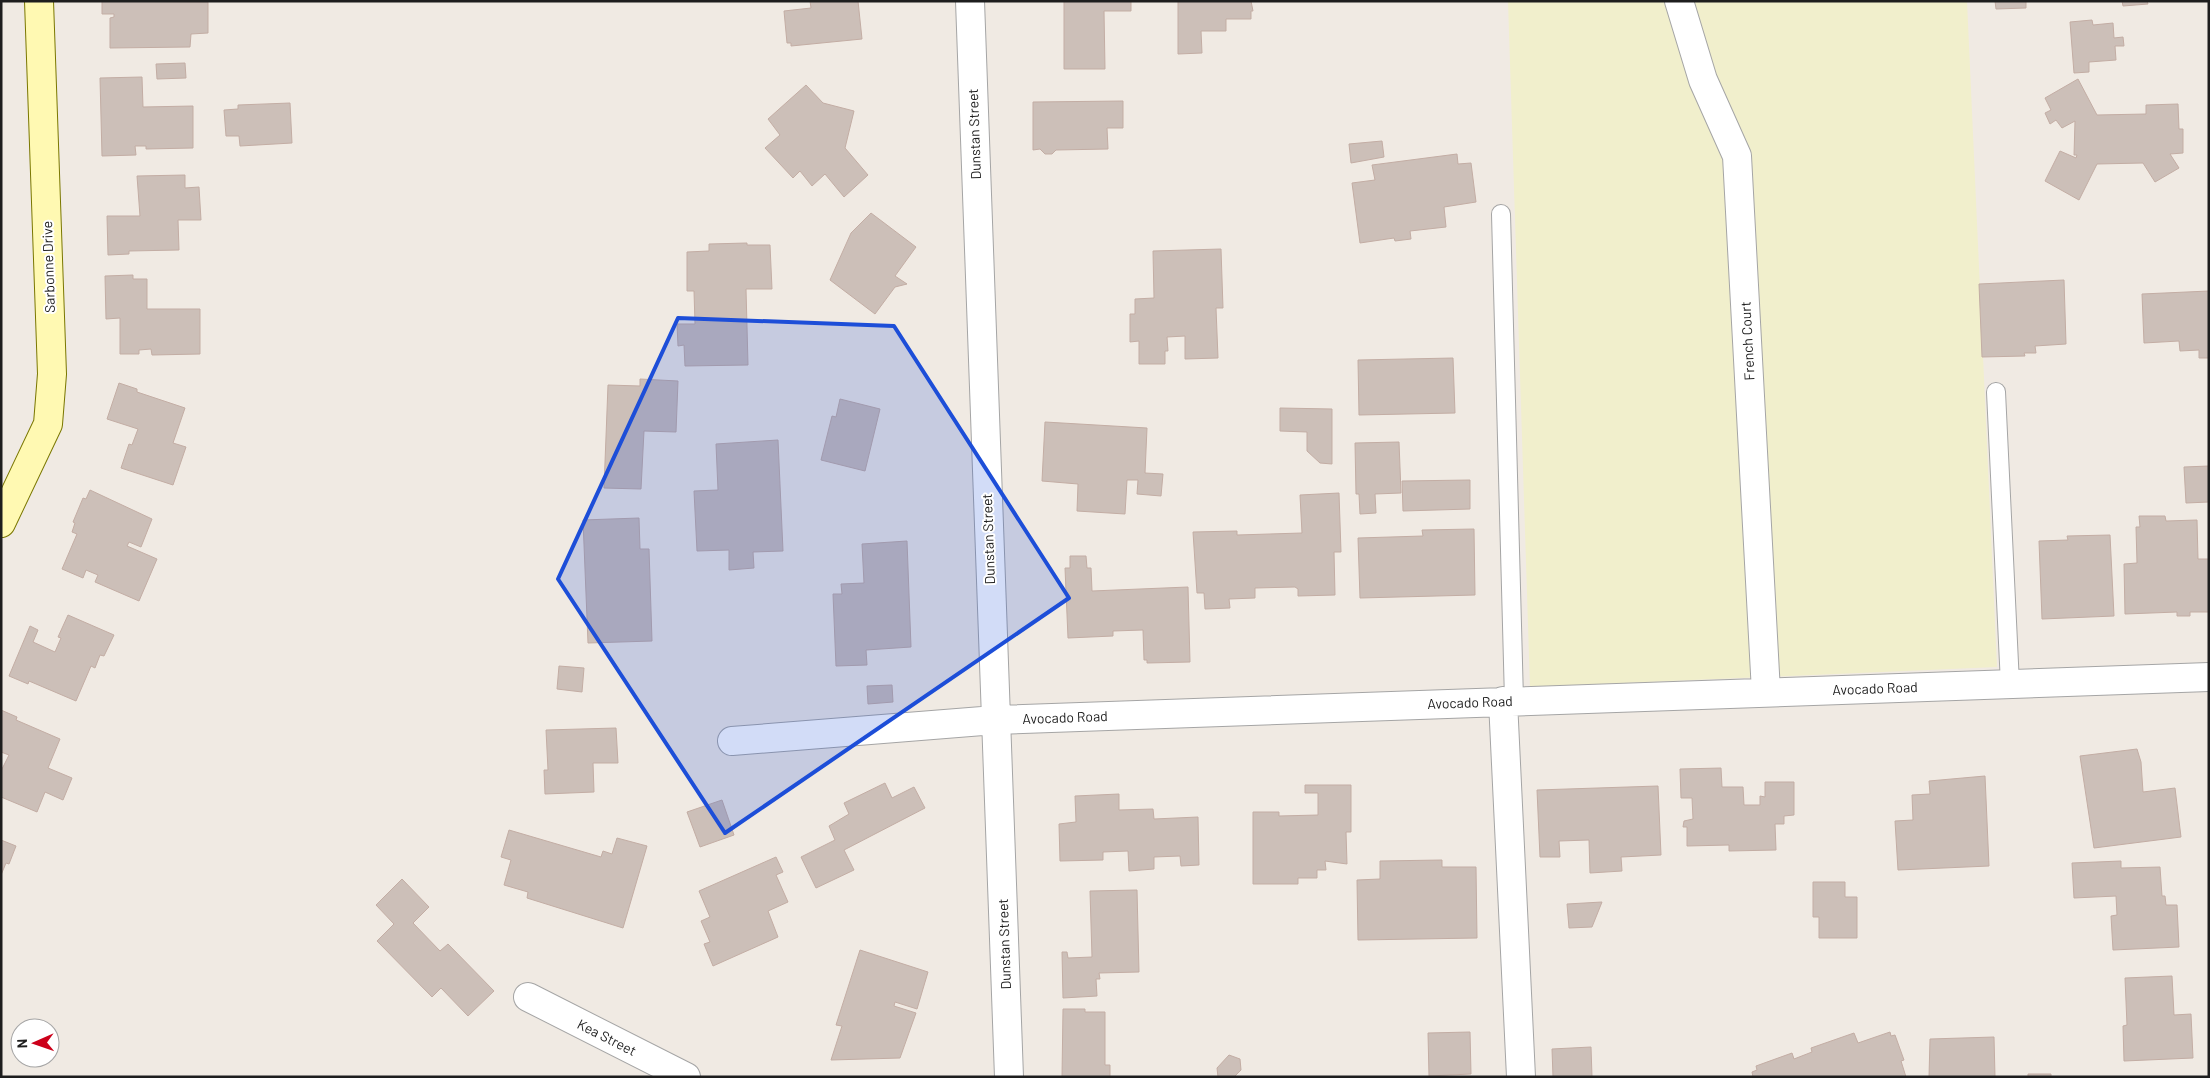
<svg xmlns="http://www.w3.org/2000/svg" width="2210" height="1078" viewBox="0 0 2210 1078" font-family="Barlow,sans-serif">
	<rect width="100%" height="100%" fill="#f0eae3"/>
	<path fill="#f1efcc" d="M 1508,1 L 1967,1 L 1997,667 L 1530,687 Z"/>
	<path fill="#ccbfb8" stroke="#c3ada4" d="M 102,1 L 208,2 L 208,33 L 191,34 L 190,47 L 110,48 L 110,18 L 114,17 L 114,14 L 102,14 Z
		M 810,1 L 858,1 L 862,39 L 791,46 L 791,43 L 787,43 L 784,11 L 811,8 Z
		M 1064,1 L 1131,1 L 1131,11 L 1104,11 L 1105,69 L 1064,69 Z
		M 1178,1 L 1251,1 L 1253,11 L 1251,11 L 1251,19 L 1226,19 L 1226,31 L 1201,31 L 1202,53 L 1178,54 Z
		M 1995,1 L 2026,1 L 2026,8 L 1996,9 Z
		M 2122,1 L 2147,1 L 2148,4 L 2123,6 Z
		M 2092,20 L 2093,25 L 2113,23 L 2114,38 L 2123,37 L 2124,46 L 2115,46 L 2116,60 L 2089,62 L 2089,72 L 2074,73 L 2070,22 Z
		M 185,63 L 186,78 L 157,79 L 156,64 Z
		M 142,77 L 143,107 L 193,106 L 193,148 L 146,149 L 146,146 L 135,146 L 136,155 L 102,156 L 100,78 Z
		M 2078,79 L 2097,115 L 2146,114 L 2146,105 L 2178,104 L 2179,129 L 2183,129 L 2183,153 L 2170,154 L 2179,168 L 2155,182 L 2143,163 L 2097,164 L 2079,200 L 2045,181 L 2060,151 L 2076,158 L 2077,155 L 2074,155 L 2075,121 L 2062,128 L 2056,120 L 2050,124 L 2045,113 L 2051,110 L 2045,98 Z
		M 806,85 L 823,103 L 854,111 L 845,148 L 868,175 L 844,197 L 825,174 L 812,186 L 800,171 L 793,178 L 765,148 L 780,135 L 768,119 Z
		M 1123,101 L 1123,128 L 1107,128 L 1108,149 L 1056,150 L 1052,154 L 1045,154 L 1040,149 L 1033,150 L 1033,102 Z
		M 290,103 L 292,143 L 240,146 L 239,136 L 226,136 L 224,110 L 238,109 L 238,105 Z
		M 1382,141 L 1384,157 L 1351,163 L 1349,144 Z
		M 1457,154 L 1458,164 L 1471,163 L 1476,202 L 1444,207 L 1446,227 L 1410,231 L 1411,239 L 1395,241 L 1394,238 L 1360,243 L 1352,183 L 1375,180 L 1372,165 Z
		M 185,175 L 185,188 L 199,187 L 201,220 L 178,220 L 179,250 L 129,251 L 129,254 L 108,255 L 107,216 L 140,216 L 137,176 Z
		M 871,213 L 916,247 L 895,276 L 907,284 L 895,287 L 875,314 L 830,280 L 851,233 Z
		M 747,243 L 747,245 L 770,245 L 772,289 L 746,289 L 748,365 L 685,366 L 684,345 L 678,346 L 677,324 L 695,324 L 694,291 L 687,291 L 687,252 L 709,251 L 709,244 Z
		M 1221,249 L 1223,308 L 1216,308 L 1218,358 L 1185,359 L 1185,336 L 1167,337 L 1168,351 L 1165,351 L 1165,364 L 1139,364 L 1139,341 L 1130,342 L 1130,314 L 1135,314 L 1135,299 L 1154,298 L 1153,251 Z
		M 133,275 L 133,279 L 147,279 L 147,309 L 200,309 L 200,354 L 152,355 L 151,349 L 139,350 L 139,354 L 120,354 L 120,318 L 106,319 L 105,276 Z
		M 2064,280 L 2066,344 L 2035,346 L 2036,353 L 2024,353 L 2025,356 L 1982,357 L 1979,284 Z
		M 2209,291 L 2209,358 L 2199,358 L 2199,350 L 2180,351 L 2179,341 L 2144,343 L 2142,294 Z
		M 1453,358 L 1455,413 L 1359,415 L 1358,360 Z
		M 640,379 L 678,381 L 676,432 L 644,431 L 641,489 L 604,488 L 608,385 L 640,386 Z
		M 119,383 L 137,389 L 137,392 L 185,408 L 173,443 L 186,447 L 173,485 L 121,468 L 129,444 L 132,445 L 138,429 L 107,419 Z
		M 840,399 L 880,409 L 865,471 L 821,460 L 832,416 L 836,417 Z
		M 1280,408 L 1332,409 L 1332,464 L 1320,463 L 1307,451 L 1307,432 L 1280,431 Z
		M 1045,422 L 1147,428 L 1145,473 L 1163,474 L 1161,496 L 1137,494 L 1138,480 L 1127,480 L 1125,514 L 1077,511 L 1078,484 L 1042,481 Z
		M 778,440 L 783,551 L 753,552 L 754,568 L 729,570 L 729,550 L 697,551 L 694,491 L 718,490 L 716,444 Z
		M 1399,442 L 1401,493 L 1375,494 L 1376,513 L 1360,514 L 1359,494 L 1356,494 L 1355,443 Z
		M 2209,466 L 2209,502 L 2186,503 L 2184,467 Z
		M 1470,480 L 1470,509 L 1403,511 L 1402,481 Z
		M 90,490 L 152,519 L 141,547 L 129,542 L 127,546 L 157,559 L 139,601 L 95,582 L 98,575 L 86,570 L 83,578 L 62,569 L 77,534 L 72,532 L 75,523 L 73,522 L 83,498 L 86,499 Z
		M 1339,493 L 1341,552 L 1334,552 L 1335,595 L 1298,596 L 1298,589 L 1295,587 L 1255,588 L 1255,598 L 1229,599 L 1230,608 L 1205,609 L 1204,593 L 1197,593 L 1193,532 L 1237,531 L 1237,535 L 1302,533 L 1300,495 Z
		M 2139,516 L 2165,516 L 2166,521 L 2197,520 L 2198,559 L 2209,559 L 2209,612 L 2190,612 L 2190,616 L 2177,616 L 2177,612 L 2125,614 L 2124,564 L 2137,563 L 2136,527 L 2140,527 Z
		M 639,518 L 640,549 L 649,549 L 652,641 L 588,643 L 583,520 Z
		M 1474,529 L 1475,595 L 1360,598 L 1358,538 L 1423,536 L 1422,530 Z
		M 2110,535 L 2114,616 L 2042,619 L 2039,541 L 2068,540 L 2067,536 Z
		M 907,541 L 911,647 L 866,650 L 867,665 L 836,666 L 833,594 L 842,594 L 841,584 L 864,583 L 862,544 Z
		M 1070,556 L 1086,556 L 1087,568 L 1091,568 L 1092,591 L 1188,587 L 1190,662 L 1147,663 L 1147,660 L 1144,660 L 1143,630 L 1113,631 L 1113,636 L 1068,638 L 1065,568 L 1070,568 Z
		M 68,615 L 114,635 L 104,656 L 100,655 L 95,668 L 91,666 L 76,701 L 29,681 L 28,684 L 9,676 L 30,626 L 38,630 L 33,642 L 55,652 L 61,638 L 58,637 Z
		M 559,666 L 584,668 L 582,692 L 557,689 Z
		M 892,685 L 893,702 L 868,704 L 867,686 Z
		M 1,710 L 17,717 L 16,720 L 60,739 L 48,768 L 72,778 L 63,800 L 45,792 L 37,812 L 1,797 L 1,771 L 9,755 L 1,752 Z
		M 616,728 L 618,763 L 593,763 L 594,792 L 545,794 L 544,770 L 548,770 L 546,730 Z
		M 2137,749 L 2141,762 L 2143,792 L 2175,788 L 2181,837 L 2094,848 L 2080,756 Z
		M 1721,768 L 1722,787 L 1743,787 L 1744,805 L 1760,805 L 1760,796 L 1765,797 L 1765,782 L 1794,782 L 1794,815 L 1784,816 L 1784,824 L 1775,824 L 1776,850 L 1729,851 L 1729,845 L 1687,846 L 1687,827 L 1683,827 L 1684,821 L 1693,819 L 1692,798 L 1681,798 L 1680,769 Z
		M 1985,776 L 1989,866 L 1898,870 L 1895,821 L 1913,820 L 1912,795 L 1930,794 L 1929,781 Z
		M 885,783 L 892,798 L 914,787 L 925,808 L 844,850 L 854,870 L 816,888 L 801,857 L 835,840 L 829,826 L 849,814 L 844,803 Z
		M 1305,785 L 1351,785 L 1351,832 L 1346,832 L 1347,864 L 1325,861 L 1326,870 L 1317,870 L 1317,878 L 1298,878 L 1298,884 L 1253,884 L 1253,812 L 1279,812 L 1279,816 L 1318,815 L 1318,793 L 1305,793 Z
		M 1658,786 L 1661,855 L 1621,857 L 1622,871 L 1590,873 L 1589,840 L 1559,841 L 1560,857 L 1540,857 L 1537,790 Z
		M 1119,794 L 1119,810 L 1153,809 L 1154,819 L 1198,817 L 1199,865 L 1181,866 L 1180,856 L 1154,857 L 1154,869 L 1129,871 L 1128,851 L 1103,852 L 1103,860 L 1060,861 L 1059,824 L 1076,822 L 1075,796 Z
		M 722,800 L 734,835 L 700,847 L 687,812 Z
		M 509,830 L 601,857 L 603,851 L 612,854 L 617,838 L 647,846 L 623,928 L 527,898 L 528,892 L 504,885 L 511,860 L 501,857 Z
		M 1,840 L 16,846 L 9,864 L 6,863 L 1,875 Z
		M 776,857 L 783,872 L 776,875 L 788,902 L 768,911 L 778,937 L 713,966 L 704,944 L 710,942 L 701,921 L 710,917 L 699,891 Z
		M 1442,860 L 1442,867 L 1476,867 L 1477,938 L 1358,940 L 1357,880 L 1380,879 L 1380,861 Z
		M 2121,861 L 2121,868 L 2160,867 L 2162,896 L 2165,896 L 2166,905 L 2177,905 L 2179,947 L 2113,950 L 2111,916 L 2117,915 L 2116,896 L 2074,898 L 2072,863 Z
		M 402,879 L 429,907 L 413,923 L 440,951 L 448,944 L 494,991 L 468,1016 L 441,988 L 432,997 L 377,941 L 394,924 L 376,905 Z
		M 1813,882 L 1845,882 L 1845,897 L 1857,897 L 1857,938 L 1819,938 L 1819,917 L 1813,917 Z
		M 1137,890 L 1139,972 L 1099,973 L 1100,979 L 1096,979 L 1097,996 L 1063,998 L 1062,952 L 1067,952 L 1068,958 L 1092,957 L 1090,891 Z
		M 1602,902 L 1592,927 L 1569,928 L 1567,904 Z
		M 860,950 L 928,972 L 917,1009 L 895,1002 L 894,1006 L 916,1013 L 900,1058 L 831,1060 L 842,1026 L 836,1025 Z
		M 2172,976 L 2174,1015 L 2191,1014 L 2193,1058 L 2124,1061 L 2123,1026 L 2127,1025 L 2125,978 Z
		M 1063,1009 L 1085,1009 L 1085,1012 L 1105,1012 L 1105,1065 L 1110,1065 L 1110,1077 L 1062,1077 Z
		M 1470,1032 L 1471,1074 L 1429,1076 L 1428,1033 Z
		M 1890,1032 L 1891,1036 L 1895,1035 L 1904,1060 L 1901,1061 L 1906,1077 L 1753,1077 L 1752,1072 L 1757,1070 L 1756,1066 L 1792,1053 L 1794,1059 L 1812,1052 L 1811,1048 L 1854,1033 L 1858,1043 Z
		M 1994,1037 L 1995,1077 L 1929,1077 L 1930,1039 Z
		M 1591,1047 L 1592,1077 L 1553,1077 L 1552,1049 Z
		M 1229,1055 L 1240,1059 L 1241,1070 L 1234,1077 L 1218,1077 L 1217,1068 Z
		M 2028,1074 L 2051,1074 L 2051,1077 L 2028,1077 Z"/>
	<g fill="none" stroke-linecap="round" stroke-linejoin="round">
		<defs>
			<path id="lane" d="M 1501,214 L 1514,700
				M 1996,392 L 2010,684"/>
			<path id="street" d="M 970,1 L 1009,1077
				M 1679,1 L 1703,80 L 1737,156 L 1766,692
				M 1503,701 L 1521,1077
				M 732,741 L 995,720 L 2209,677
				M 528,997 L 686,1077"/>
			<path id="secondary" d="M 1,523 L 48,424 L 52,374 L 39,1"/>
		</defs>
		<use href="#lane" stroke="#a5a5a5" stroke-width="20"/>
		<use href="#street" stroke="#a5a5a5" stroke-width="30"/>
		<use href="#secondary" stroke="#7a7700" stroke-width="30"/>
		<use href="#lane" stroke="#fff" stroke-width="18"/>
		<use href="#street" stroke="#fff" stroke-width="28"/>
		<use href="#secondary" stroke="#fff9b2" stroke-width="28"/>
	</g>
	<path fill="#1d4ed8" fill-opacity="0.2" stroke="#1d4ed8" stroke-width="4" stroke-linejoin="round" d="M 678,318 L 894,326 L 1069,598 L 725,833 L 558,579 Z"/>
	<g text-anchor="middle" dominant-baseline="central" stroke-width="4" stroke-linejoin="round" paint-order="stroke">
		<g font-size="14" fill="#1e1e1e" stroke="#fff">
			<text transform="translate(974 134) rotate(-92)">Dunstan Street</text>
			<text transform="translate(48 267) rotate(-92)">Sarbonne Drive</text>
			<text transform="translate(1747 341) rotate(-93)">French Court</text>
			<text transform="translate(988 539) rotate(-92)">Dunstan Street</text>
			<text transform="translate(1875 688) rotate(-2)">Avocado Road</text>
			<text transform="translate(1470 702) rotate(-2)">Avocado Road</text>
			<text transform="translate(1065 717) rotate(-2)">Avocado Road</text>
			<text transform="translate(1004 944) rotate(-92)">Dunstan Street</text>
			<text transform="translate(607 1037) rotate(27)">Kea Street</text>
		</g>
	</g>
	<rect width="2210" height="1078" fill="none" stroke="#1e1e1e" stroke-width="5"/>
	<g transform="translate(35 1043) rotate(268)"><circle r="24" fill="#ffffff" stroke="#a5a5a5"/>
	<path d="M0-4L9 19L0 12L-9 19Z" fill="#cc001a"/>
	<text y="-8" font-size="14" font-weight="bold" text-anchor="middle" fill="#1e1e1e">N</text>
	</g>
</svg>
